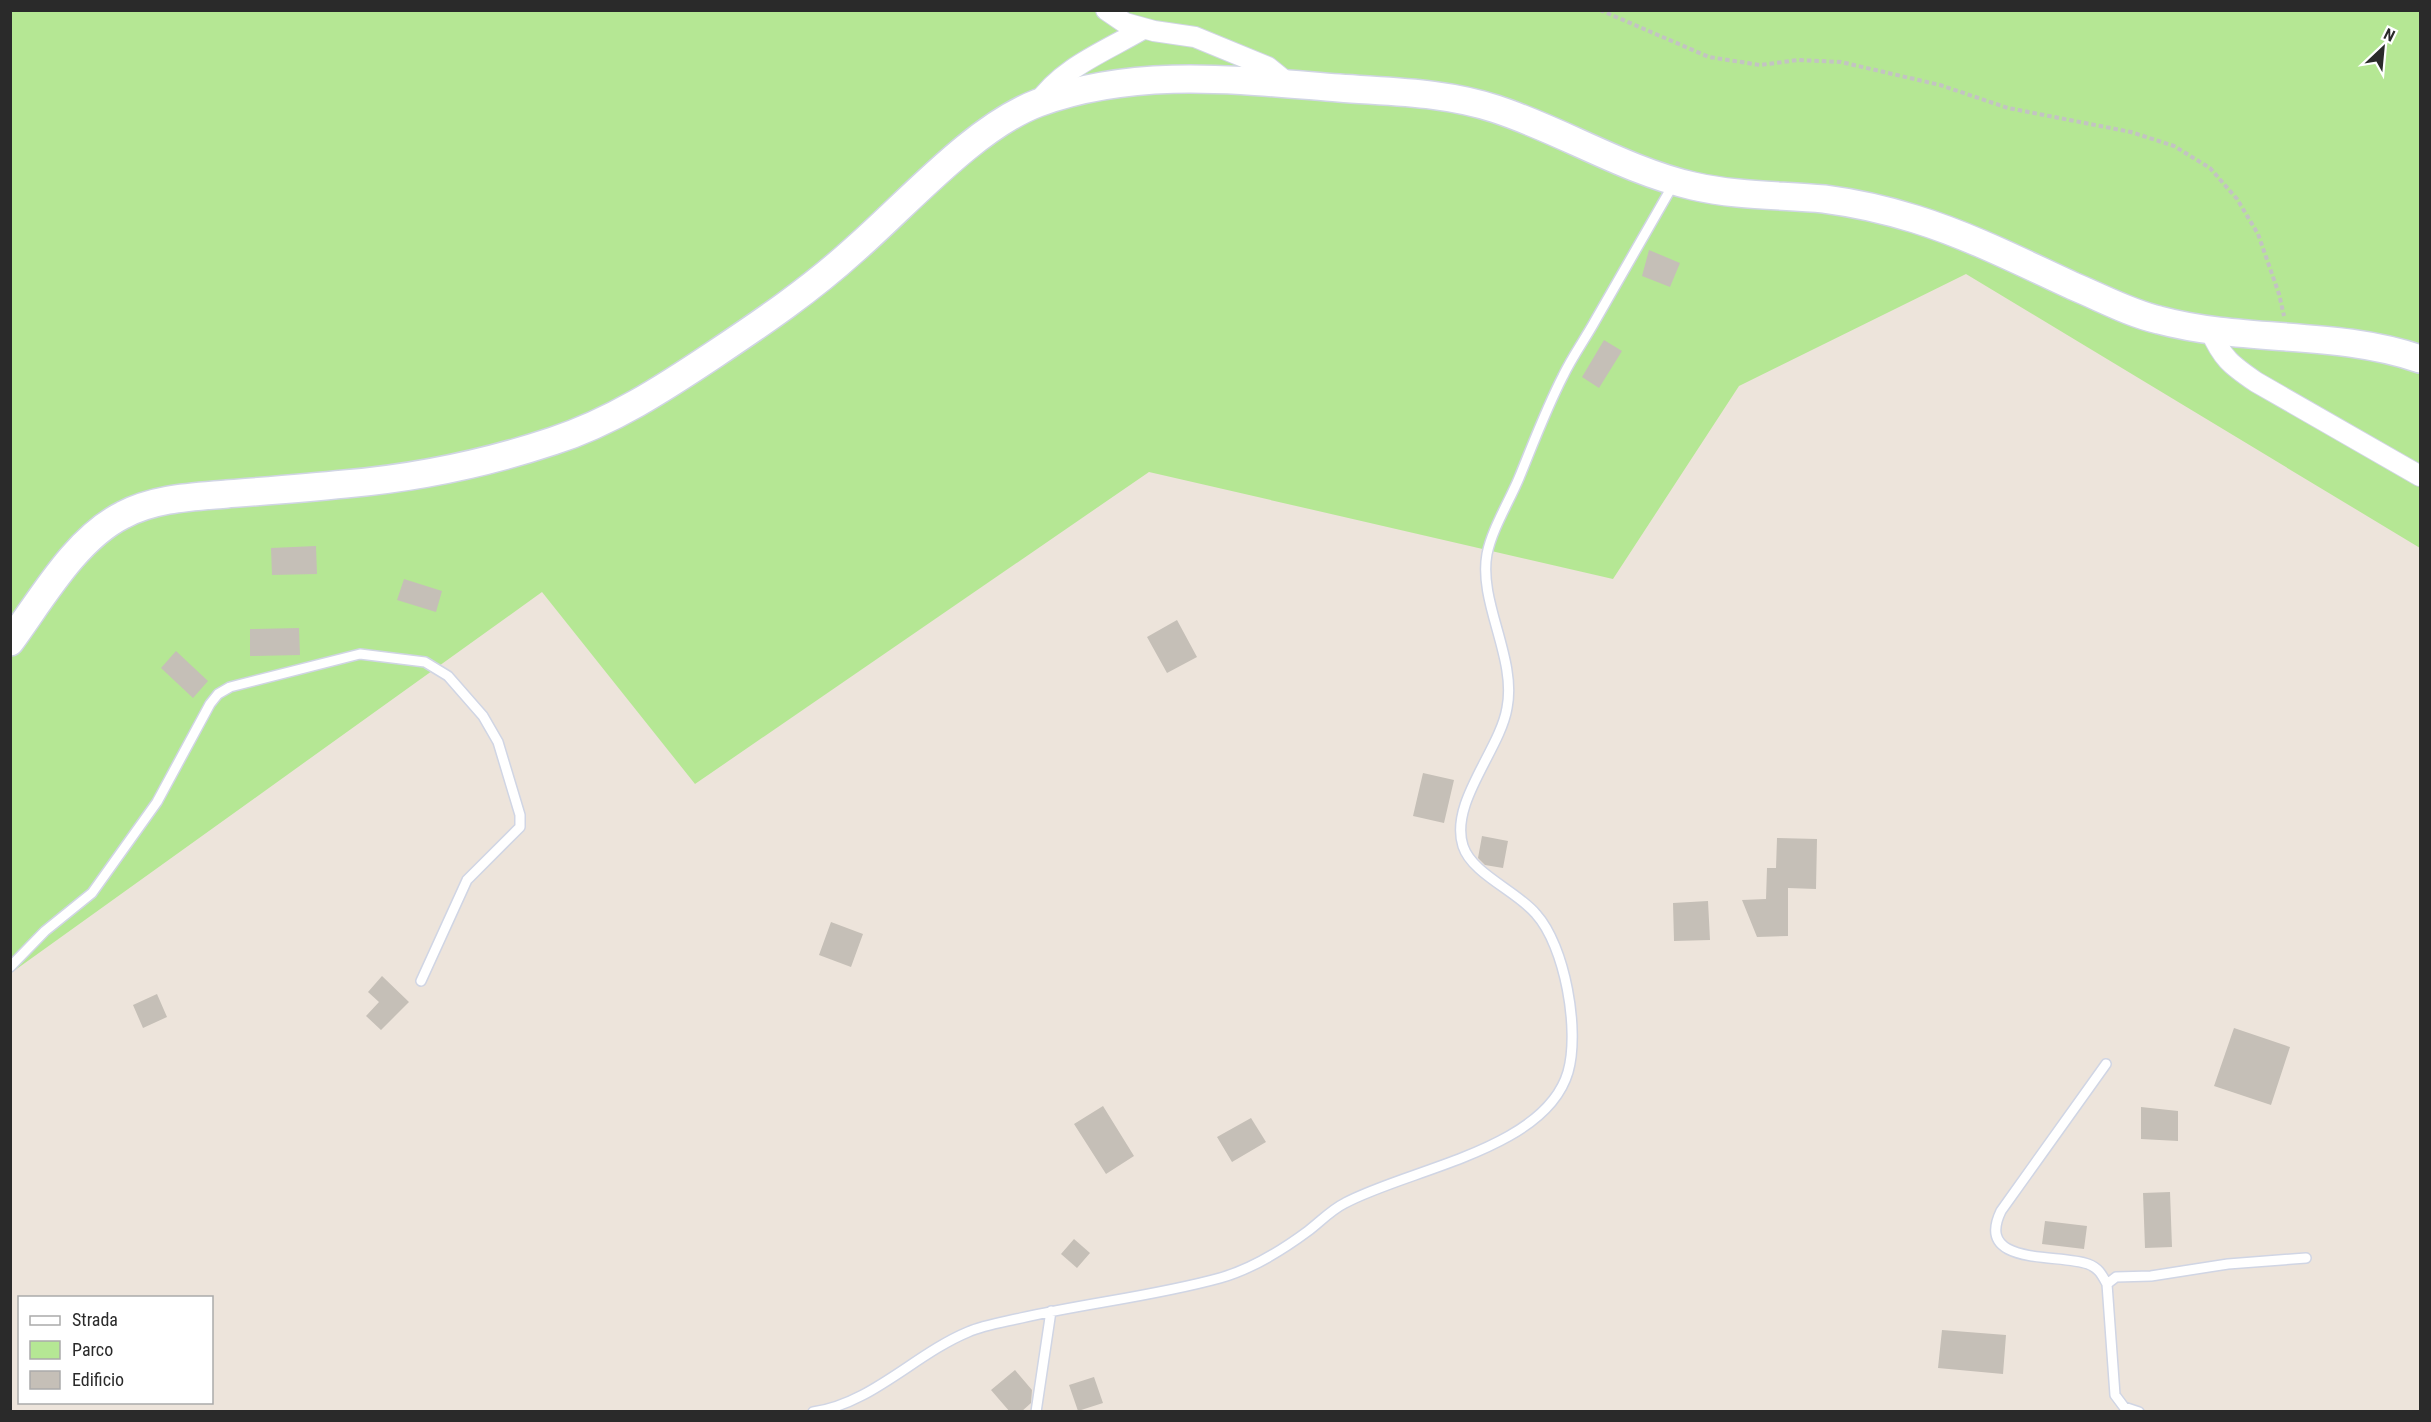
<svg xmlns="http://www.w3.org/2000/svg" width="2431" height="1422" viewBox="0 0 2431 1422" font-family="'Roboto Condensed',sans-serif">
	<rect width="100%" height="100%" fill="#ede4db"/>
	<path fill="#b5e794" d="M 11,11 L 2420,11 L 2420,548 L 1966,274 L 1739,386 L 1613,579 L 1149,472 L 695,784 L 542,592 L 11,973 Z"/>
	<path fill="#c5bfb7" d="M 1649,250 L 1680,263 L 1670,287 L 1642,276 Z
		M 1604,340 L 1622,351 L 1599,388 L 1582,377 Z
		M 316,546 L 317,574 L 272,575 L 271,548 Z
		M 404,579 L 442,591 L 436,612 L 397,600 Z
		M 1177,620 L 1197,657 L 1167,673 L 1147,637 Z
		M 299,628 L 300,655 L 250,656 L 250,629 Z
		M 176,651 L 208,681 L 193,698 L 161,668 Z
		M 1423,773 L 1454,780 L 1444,823 L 1413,816 Z
		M 1482,836 L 1508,841 L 1503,868 L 1485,865 L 1478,858 Z
		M 1777,838 L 1817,839 L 1816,889 L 1788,888 L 1788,936 L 1757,937 L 1742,900 L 1766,899 L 1767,868 L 1776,868 Z
		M 1708,901 L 1710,940 L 1674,941 L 1673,903 Z
		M 831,922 L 863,934 L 851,967 L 819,955 Z
		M 382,976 L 409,1002 L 381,1030 L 366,1016 L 379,1002 L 368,992 Z
		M 157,994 L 167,1017 L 143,1028 L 133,1005 Z
		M 2234,1028 L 2290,1047 L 2271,1105 L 2214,1086 Z
		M 1103,1106 L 1134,1156 L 1106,1174 L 1074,1124 Z
		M 2141,1107 L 2178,1111 L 2178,1141 L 2141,1139 Z
		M 1251,1118 L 1266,1142 L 1232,1162 L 1217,1137 Z
		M 2170,1192 L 2172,1247 L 2145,1248 L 2143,1193 Z
		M 2045,1221 L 2087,1226 L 2084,1249 L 2042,1244 Z
		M 1074,1239 L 1090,1253 L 1077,1268 L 1061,1254 Z
		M 1942,1330 L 2006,1335 L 2003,1374 L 1938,1368 Z
		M 1015,1370 L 1032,1390 L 1031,1403 L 1021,1412 L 1010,1412 L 991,1390 Z
		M 1094,1377 L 1103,1403 L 1078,1411 L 1069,1385 Z"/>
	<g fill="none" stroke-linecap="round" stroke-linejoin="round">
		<defs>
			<path id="lane" d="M 10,967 L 45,931 L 92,893 L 157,802 L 210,704 L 218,694 L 230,687 L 360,654 L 425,662 L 448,676 L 483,716 L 498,742 L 520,815 L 520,827 L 467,880 L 421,981
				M 2106,1064 L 2001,1211 C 1974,1267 2059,1253 2088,1264 C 2099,1268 2102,1275 2107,1284 L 2115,1395 L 2124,1407 L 2139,1412
				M 2107,1284 L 2116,1277 L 2151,1276 L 2228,1264 L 2306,1258
				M 813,1412 C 871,1404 915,1354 968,1332 C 984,1325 1004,1322 1021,1318 C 1087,1303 1155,1296 1220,1278 C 1252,1269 1281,1251 1308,1231 C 1321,1221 1331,1210 1345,1203 C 1408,1169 1545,1150 1568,1072 C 1580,1030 1565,946 1536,914 C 1517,891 1472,874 1463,846 C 1449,803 1500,750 1507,708 C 1517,658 1478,602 1487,554 C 1492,529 1509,502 1519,478 C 1533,444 1546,409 1563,376 C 1572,357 1585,339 1595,321 C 1621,275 1647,230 1673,185
				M 1036,1412 L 1051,1311"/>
			<path id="street" d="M 1106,10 L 1125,23 L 1154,31 L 1195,37 L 1268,67 L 1289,84
				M 1037,104 C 1062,67 1106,51 1143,29
				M 2210,330 C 2222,358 2231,365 2256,382 L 2420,476"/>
			<path id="secondary" d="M 10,642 C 41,600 75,539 123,515 C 155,498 192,497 227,494 C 266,491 306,488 345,484 C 414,478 487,463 553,441 C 612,422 664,388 715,354 C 763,322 810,290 853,251 C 906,205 974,127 1038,103 C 1136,67 1237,80 1339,88 C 1392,92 1445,92 1496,109 C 1563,131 1624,170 1693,186 C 1736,196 1781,195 1824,199 C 1855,203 1886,210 1915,219 C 1970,236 2021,262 2073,286 C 2102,298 2129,313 2159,320 C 2245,343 2336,330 2420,359"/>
		</defs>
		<use href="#lane" stroke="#d0d5e4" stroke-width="12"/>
		<use href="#street" stroke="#d0d5e4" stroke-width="22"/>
		<use href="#secondary" stroke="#d0d5e4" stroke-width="30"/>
		<path stroke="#c3c3c3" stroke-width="4" stroke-dasharray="4.5 3" stroke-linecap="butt" d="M 1600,10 L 1709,57 L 1760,65 L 1798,60 L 1841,62 L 1940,85 L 2008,108 L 2131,132 L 2174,146 L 2210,168 L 2237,199 L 2258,234 L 2279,294 L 2284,316"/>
		<use href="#lane" stroke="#fff" stroke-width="9"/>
		<use href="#street" stroke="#fff" stroke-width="20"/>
		<use href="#secondary" stroke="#fff" stroke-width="27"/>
	</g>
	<rect width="2431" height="1422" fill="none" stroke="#2a2a2a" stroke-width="24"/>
	<rect x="18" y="1296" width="195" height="108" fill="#ffffff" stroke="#aaaaaa" stroke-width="1.5"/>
	<rect x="30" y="1316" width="30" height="9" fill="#ffffff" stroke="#aaaaaa" stroke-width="1.5"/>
	<text x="72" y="1326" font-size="18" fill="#2a2a2a">Strada</text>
	<rect x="30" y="1341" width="30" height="18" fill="#b5e794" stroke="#aaaaaa" stroke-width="1.5"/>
	<text x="72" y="1356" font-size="18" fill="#2a2a2a">Parco</text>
	<rect x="30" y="1371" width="30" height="18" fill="#c5bfb7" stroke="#aaaaaa" stroke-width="1.5"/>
	<text x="72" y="1386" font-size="18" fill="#2a2a2a">Edificio</text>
	<g transform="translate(2383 48) rotate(26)" stroke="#ffffff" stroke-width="4.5" paint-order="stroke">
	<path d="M0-4.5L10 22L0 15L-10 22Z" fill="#2a2a2a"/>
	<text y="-9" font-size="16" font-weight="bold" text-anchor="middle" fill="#2a2a2a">N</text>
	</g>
</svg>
